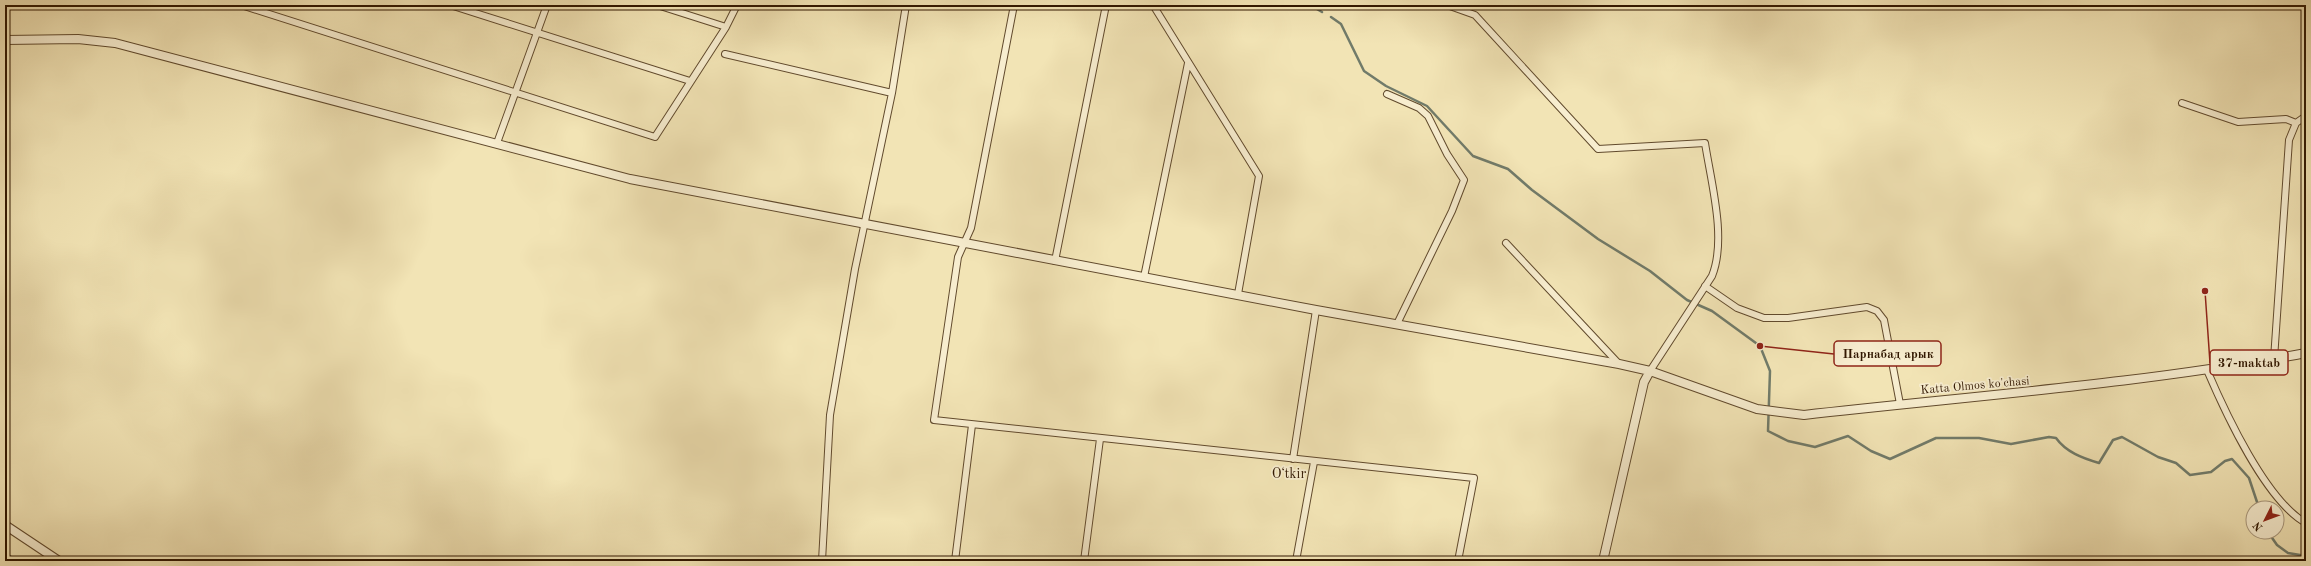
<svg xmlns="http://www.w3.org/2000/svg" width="2311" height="566" viewBox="0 0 2311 566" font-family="'Old Standard TT',serif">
	<rect width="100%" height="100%" fill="#f2e4b5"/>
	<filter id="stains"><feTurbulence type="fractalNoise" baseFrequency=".005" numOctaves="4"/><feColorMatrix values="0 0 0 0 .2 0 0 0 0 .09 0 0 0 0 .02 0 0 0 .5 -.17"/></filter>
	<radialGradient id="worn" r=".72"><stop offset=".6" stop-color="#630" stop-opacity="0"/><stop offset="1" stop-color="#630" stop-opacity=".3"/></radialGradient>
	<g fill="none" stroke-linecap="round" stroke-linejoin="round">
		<path stroke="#717b6a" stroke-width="2.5" d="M 1310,5 L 1322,12
			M 1331,17 L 1341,24 L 1364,71 L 1386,86 L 1427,106 L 1473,156 L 1508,169 L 1532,190 L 1598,239 L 1650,271 L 1687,300 L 1712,311 L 1760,346 L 1770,371 L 1768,431 L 1788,441 L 1815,447 L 1848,436 L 1871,451 L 1890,459 L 1936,438 L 1979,438 L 2011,444 L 2049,437 L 2056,438 C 2066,452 2082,458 2099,463 L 2113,440 L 2122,437 L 2158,457 L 2176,463 L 2190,475 L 2211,472 L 2225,461 L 2232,459 L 2249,478 L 2259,508
			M 2268,532 L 2277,545 L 2288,553 L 2306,556
			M 5,553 L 17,561"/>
		<defs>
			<path id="minor" d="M 241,5 L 655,137 L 726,27 L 737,5
				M 450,5 L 690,81
				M 657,5 L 726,27
				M 1014,5 L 971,228 L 958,257 L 934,420 L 1474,478 L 1458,561
				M 1153,5 L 1259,176 L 1238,294
				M 1447,5 L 1475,15 L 1598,149 L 1705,143 C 1711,182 1727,239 1712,276 L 1650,371
				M 725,54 L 892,93
				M 1387,94 L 1419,108 L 1428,116 L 1447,154 L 1464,180 L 1452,211 L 1397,324
				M 2182,103 L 2238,122 L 2286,119 L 2296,123
				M 497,143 L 547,5
				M 1506,243 L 1619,364
				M 1055,261 L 1106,5
				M 1144,277 L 1188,63
				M 1705,286 L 1737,308 L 1764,318 L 1788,318 L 1867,307 L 1877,311 L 1884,320 L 1900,404
				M 2274,359 L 2289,140 L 2296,123 L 2306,116
				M 2207,370 C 2225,412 2266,501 2306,523
				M 1293,459 L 1316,310
				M 822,561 L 830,415 L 855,269 L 892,93 L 906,5
				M 955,561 L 972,425
				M 1084,561 L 1100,439
				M 1296,561 L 1314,462"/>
			<path id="tertiary" d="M 5,40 L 78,39 L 115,43 L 630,179 L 1316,310 L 1619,364 L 1650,371 L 1757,409 L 1804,415 C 1971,396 2140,384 2306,353
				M 5,525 L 59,561
				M 1603,561 L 1644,382 L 1650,371"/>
		</defs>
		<use href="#minor" stroke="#614a2d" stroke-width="8"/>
		<use href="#tertiary" stroke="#614a2d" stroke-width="10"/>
		<use href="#minor" stroke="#f7edcf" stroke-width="6"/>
		<use href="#tertiary" stroke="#f7edcf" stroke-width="8"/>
	</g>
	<g text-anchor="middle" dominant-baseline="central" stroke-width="3.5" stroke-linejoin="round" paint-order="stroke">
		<g font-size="12" fill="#311700" stroke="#f7edcf">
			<text transform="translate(1975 386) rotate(-5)">Katta Olmos ko'chasi</text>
		</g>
		<g font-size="14" fill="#311700" stroke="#f7edcf">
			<text x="1289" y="474">Oʻtkir</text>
		</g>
	</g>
	<path fill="none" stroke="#8f2418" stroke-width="1.5" d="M1760 346L1834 354M2205 291L2210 363"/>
	<g fill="#8f2418" stroke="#f7edcf" stroke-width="1.5">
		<circle cx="1760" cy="346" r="4"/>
		<circle cx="2205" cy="291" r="4"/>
	</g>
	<g fill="#f7edcf" stroke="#8f2418" stroke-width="1.5">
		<rect x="1834" y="341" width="107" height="25" rx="4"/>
		<rect x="2210" y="350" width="78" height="25" rx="4"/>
	</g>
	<g font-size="13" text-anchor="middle" font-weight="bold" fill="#311700">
		<text x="1888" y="358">Парнабад арык</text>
		<text x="2249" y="367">37-maktab</text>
	</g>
	<rect width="2311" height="566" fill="none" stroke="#f2e4b5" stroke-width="20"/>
	<rect x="6" y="6" width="2299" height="554" fill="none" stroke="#311700" stroke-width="2"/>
	<rect x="10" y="10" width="2291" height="546" fill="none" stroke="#311700"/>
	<g transform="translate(2265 520) rotate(228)"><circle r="19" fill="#f7edcf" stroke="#a8977c"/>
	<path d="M0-3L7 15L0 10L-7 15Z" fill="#8f2418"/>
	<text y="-6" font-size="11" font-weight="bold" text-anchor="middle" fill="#311700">N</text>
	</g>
	<rect width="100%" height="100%" filter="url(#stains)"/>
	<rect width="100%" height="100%" fill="url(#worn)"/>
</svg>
